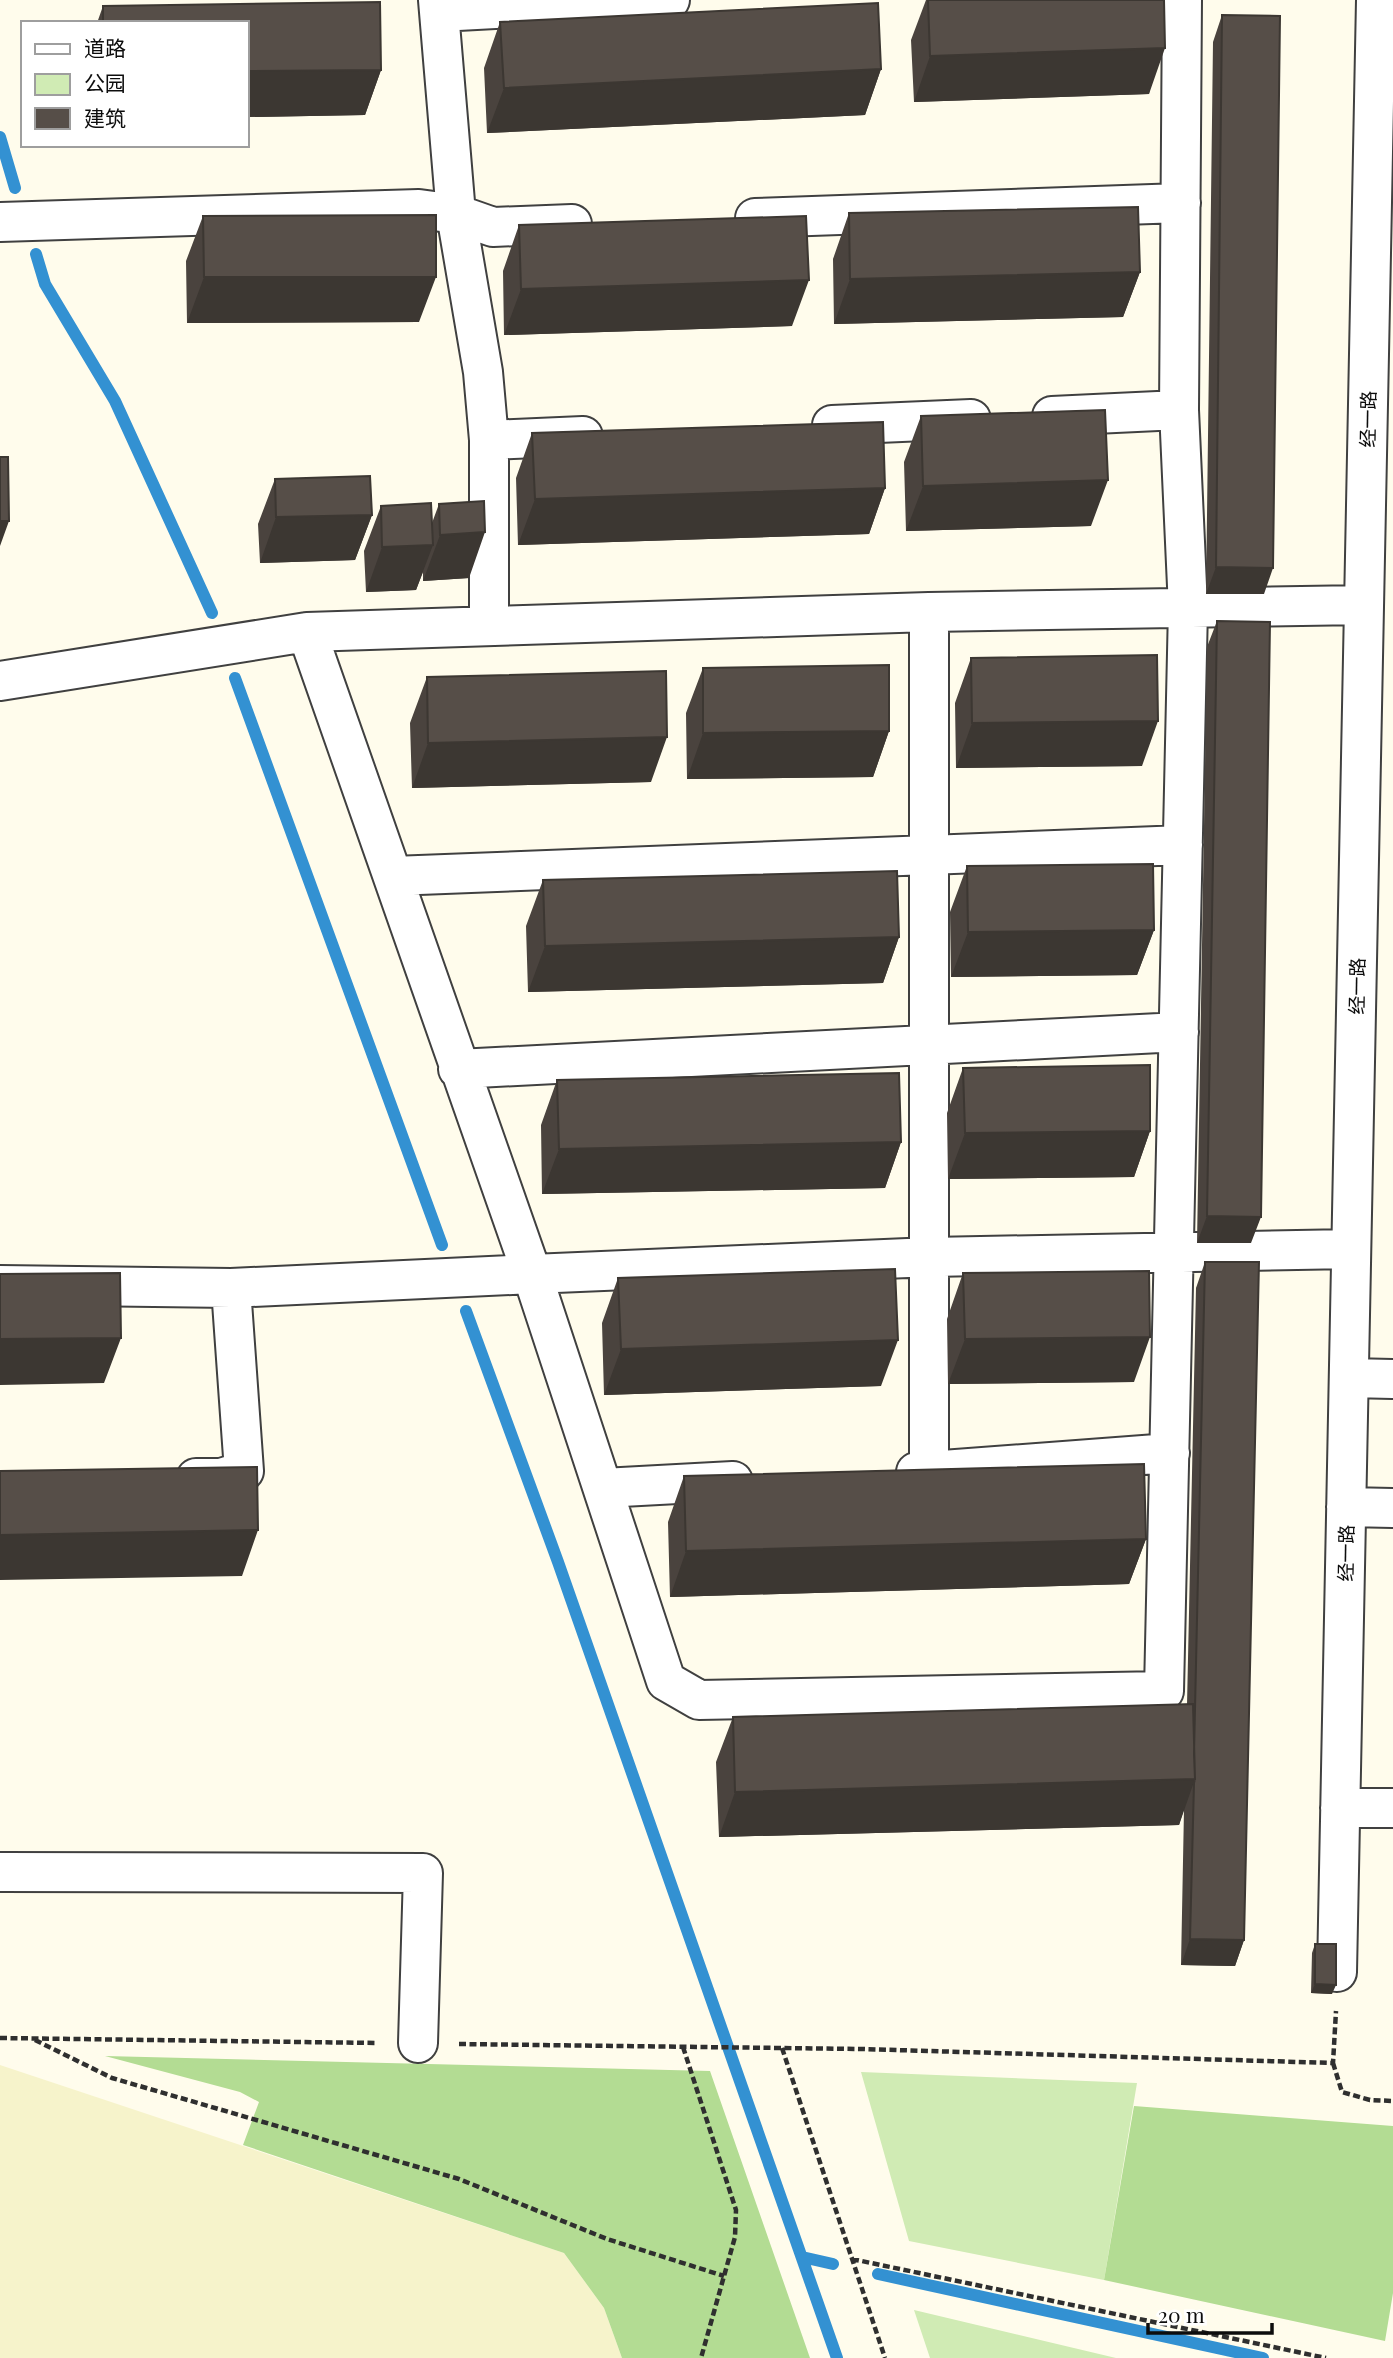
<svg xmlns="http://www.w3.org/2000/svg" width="1393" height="2358" viewBox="0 0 1393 2358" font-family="'Playfair Display','Noto Sans SC',serif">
	<rect width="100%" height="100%" fill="#fffcec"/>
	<path fill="#f6f3cb" d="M 0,2065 L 564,2253 L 604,2308 L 622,2358 L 0,2358 Z"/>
	<path fill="#d0ebb4" d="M 861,2072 L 1137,2083 L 1104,2280 L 909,2241 Z
		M 914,2310 L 1116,2358 L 930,2358 Z"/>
	<path fill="#b3dc93" d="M 105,2056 L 710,2071 L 810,2358 L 622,2358 L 604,2308 L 564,2253 L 243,2145 L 259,2102 L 240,2092 Z
		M 1134,2106 L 1393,2126 L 1393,2293 L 1385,2341 L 1104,2280 Z"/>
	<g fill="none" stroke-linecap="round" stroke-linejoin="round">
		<path stroke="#3391d2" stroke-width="12" d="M 0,137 L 15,188
			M 36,254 L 45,284 L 115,401 L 212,613
			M 235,678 L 442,1245
			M 466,1311 L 558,1562 L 837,2358
			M 802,2257 L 833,2264
			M 878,2274 L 1263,2358"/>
		<defs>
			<path id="minor" d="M 438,0 L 439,12 L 670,0
				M 755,218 L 1181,203
				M 0,222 L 419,209 L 456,214 L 439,12
				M 572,224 L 493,227 L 456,214 L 483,372 L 489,440 L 583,436
				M 1052,416 L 1179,410
				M 832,425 L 971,419
				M 929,612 L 929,1471
				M 489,625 L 489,440
				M 307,632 L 532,1274 L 931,1257 L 1351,1249
				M 0,681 L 307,632 L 929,612 L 1364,605
				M 393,876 L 1183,845
				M 458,1069 L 1179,1032
				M 0,1285 L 231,1288 L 532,1274 L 666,1681 L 699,1700 L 1164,1691 L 1188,608 L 1179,410 L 1182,0
				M 1349,1378 L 1393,1379
				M 916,1472 L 1170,1453
				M 196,1478 L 221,1478 L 244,1471 L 231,1288
				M 603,1488 L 733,1481
				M 1346,1507 L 1393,1508
				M 1340,1808 L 1393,1808
				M 0,1872 L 423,1873 L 418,2043
				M 1337,1972 L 1376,0"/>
		</defs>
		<use href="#minor" stroke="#404040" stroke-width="42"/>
		<path stroke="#2f2f2f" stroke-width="4.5" stroke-dasharray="7 3.5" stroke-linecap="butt" d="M 0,2038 L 377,2043
			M 35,2040 L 112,2078 L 459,2179 L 607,2239 L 724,2276
			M 459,2044 L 862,2049 L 1333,2063 L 1336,2011
			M 683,2047 L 736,2210 L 735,2237 L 701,2358
			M 782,2048 L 885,2358
			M 1333,2063 L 1342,2092 L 1370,2100 L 1393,2101
			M 852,2259 L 1326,2358"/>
		<use href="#minor" stroke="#fff" stroke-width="38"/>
	</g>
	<path fill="#4a433e" d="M 926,0 L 1164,0 L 1149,94 L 914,102 L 911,40 Z
		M 380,2 L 381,70 L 365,115 L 247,117 L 247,23 L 97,23 L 103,6 Z
		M 1222,15 L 1264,594 L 1206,594 L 1213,42 Z
		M 500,22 L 881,69 L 865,115 L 487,133 L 484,68 Z
		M 849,213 L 1140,272 L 1123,317 L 834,324 L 833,259 Z
		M 203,216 L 419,322 L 187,323 L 186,261 Z
		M 519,225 L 792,326 L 504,335 L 503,271 Z
		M 921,416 L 1091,526 L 906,531 L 904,462 Z
		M 532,433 L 885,488 L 869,534 L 518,545 L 516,478 Z
		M 275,479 L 372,515 L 355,560 L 260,563 L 258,524 Z
		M 439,504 L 469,578 L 423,581 L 423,572 L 416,590 L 366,592 L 364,551 L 381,506 L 432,523 Z
		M 1217,621 L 1251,1243 L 1197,1243 L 1207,647 Z
		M 971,658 L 1142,766 L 956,768 L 955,703 Z
		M 703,668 L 889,731 L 873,777 L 687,779 L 686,713 Z
		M 427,677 L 651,782 L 412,788 L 410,723 Z
		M 967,866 L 1154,930 L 1137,975 L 951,977 L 950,912 Z
		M 543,880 L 899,937 L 883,983 L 528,992 L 526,926 Z
		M 963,1068 L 1150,1131 L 1134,1177 L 948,1179 L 947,1113 Z
		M 557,1080 L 901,1142 L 885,1188 L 542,1194 L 541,1125 Z
		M 1205,1262 L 1244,1940 L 1235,1966 L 1181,1965 L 1184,1809 L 1179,1825 L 719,1837 L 716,1762 L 733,1717 L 1187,1705 L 1196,1288 Z
		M 963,1273 L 1134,1382 L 948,1384 L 947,1319 Z
		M 618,1278 L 881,1386 L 604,1395 L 602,1323 Z
		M 684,1476 L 1146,1539 L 1129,1584 L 670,1597 L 668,1522 Z
		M 1315,1944 L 1332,1994 L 1311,1993 L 1312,1953 Z"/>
	<path fill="#3c3732" d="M 1165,48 L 1149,94 L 914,102 L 930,56 Z
		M 881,69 L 865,115 L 487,133 L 504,88 Z
		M 381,70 L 365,115 L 247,117 L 247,71 Z
		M 1140,272 L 1123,317 L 834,324 L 850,279 Z
		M 204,277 L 436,277 L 419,322 L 187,323 Z
		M 809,280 L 792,326 L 504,335 L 521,289 Z
		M 1108,480 L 1091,526 L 906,531 L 923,486 Z
		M 885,488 L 869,534 L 518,545 L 535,499 Z
		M 372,515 L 355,560 L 260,563 L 276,517 Z
		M 0,521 L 9,521 L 0,546 Z
		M 485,532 L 469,578 L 423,581 L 440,535 Z
		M 433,545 L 416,590 L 366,592 L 382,547 Z
		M 1216,567 L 1273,568 L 1264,594 L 1206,594 Z
		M 1158,721 L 1142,766 L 956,768 L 972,723 Z
		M 889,731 L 873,777 L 687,779 L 703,733 Z
		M 667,737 L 651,782 L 412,788 L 428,743 Z
		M 1154,930 L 1137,975 L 951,977 L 968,932 Z
		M 899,937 L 883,983 L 528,992 L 545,946 Z
		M 1150,1131 L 1134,1177 L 948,1179 L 965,1133 Z
		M 901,1142 L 885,1188 L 542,1194 L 559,1149 Z
		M 1207,1216 L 1261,1217 L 1251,1243 L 1197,1243 Z
		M 1150,1337 L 1134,1382 L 948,1384 L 965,1339 Z
		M 121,1338 L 104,1383 L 0,1385 L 0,1339 Z
		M 898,1340 L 881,1386 L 604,1395 L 621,1349 Z
		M 258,1530 L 242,1576 L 0,1580 L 0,1535 Z
		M 1146,1539 L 1129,1584 L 670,1597 L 686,1551 Z
		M 1195,1779 L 1179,1825 L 719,1837 L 735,1792 Z
		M 1190,1939 L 1244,1940 L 1235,1966 L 1181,1965 Z
		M 1315,1984 L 1336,1985 L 1332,1994 L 1311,1993 Z"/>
	<path fill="#564e48" stroke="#3c3732" stroke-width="2" d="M 928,0 L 1164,0 L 1165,48 L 930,56 Z
		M 380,2 L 381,70 L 247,71 L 247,23 L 103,23 L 103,6 Z
		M 878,3 L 881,69 L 504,88 L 500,22 Z
		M 1222,15 L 1280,16 L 1273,568 L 1216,567 Z
		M 1138,207 L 1140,272 L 850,279 L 849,213 Z
		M 436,215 L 436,277 L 204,277 L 203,216 Z
		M 806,216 L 809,280 L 521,289 L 519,225 Z
		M 1105,410 L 1108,480 L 923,486 L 921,416 Z
		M 883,422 L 885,488 L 535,499 L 532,433 Z
		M 0,457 L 8,457 L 9,521 L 0,521 Z
		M 370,476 L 372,515 L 276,517 L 275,479 Z
		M 484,501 L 485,532 L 440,535 L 439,504 Z
		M 431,503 L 433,545 L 382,547 L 381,506 Z
		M 1217,621 L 1270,622 L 1261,1217 L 1207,1216 Z
		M 1157,655 L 1158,721 L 972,723 L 971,658 Z
		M 889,665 L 889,731 L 703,733 L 703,668 Z
		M 666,671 L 667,737 L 428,743 L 427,677 Z
		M 1153,864 L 1154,930 L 968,932 L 967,866 Z
		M 897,871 L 899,937 L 545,946 L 543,880 Z
		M 1150,1065 L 1150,1131 L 965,1133 L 963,1068 Z
		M 899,1073 L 901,1142 L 559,1149 L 557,1080 Z
		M 1205,1262 L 1259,1262 L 1244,1940 L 1190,1939 L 1194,1783 L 1195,1779 L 1194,1754 Z
		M 895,1269 L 898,1340 L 621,1349 L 618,1278 Z
		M 1149,1271 L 1150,1337 L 965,1339 L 963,1273 Z
		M 120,1273 L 121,1338 L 0,1339 L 0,1274 Z
		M 1144,1464 L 1146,1539 L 686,1551 L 684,1476 Z
		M 257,1467 L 258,1530 L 0,1535 L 0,1471 Z
		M 1193,1704 L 1195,1779 L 735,1792 L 733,1717 Z
		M 1315,1944 L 1336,1944 L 1336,1985 L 1315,1984 Z"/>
	<g text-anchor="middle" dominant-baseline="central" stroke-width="7" stroke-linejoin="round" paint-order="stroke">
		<g font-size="19" fill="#0d0d0d" stroke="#fff">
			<text transform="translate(1367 419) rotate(-89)">经一路</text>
			<text transform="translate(1356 986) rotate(-89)">经一路</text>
			<text transform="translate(1345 1553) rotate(-89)">经一路</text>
		</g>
	</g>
	<rect x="21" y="21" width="228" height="126" fill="#ffffff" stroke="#9e9e9e" stroke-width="2"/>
	<rect x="35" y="44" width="35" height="10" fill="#ffffff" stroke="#9e9e9e" stroke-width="2"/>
	<text x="84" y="56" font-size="21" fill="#0d0d0d">道路</text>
	<rect x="35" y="74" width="35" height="21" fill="#d0ebb4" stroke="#9e9e9e" stroke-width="2"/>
	<text x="84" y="91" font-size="21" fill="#0d0d0d">公园</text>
	<rect x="35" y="108" width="35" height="21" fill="#564e48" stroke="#9e9e9e" stroke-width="2"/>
	<text x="84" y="126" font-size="21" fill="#0d0d0d">建筑</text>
	<path d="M1148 2323v10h124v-10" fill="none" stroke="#0d0d0d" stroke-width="3.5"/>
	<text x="1158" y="2323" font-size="21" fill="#0d0d0d" stroke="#ffffff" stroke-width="5" paint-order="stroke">20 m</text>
</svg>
